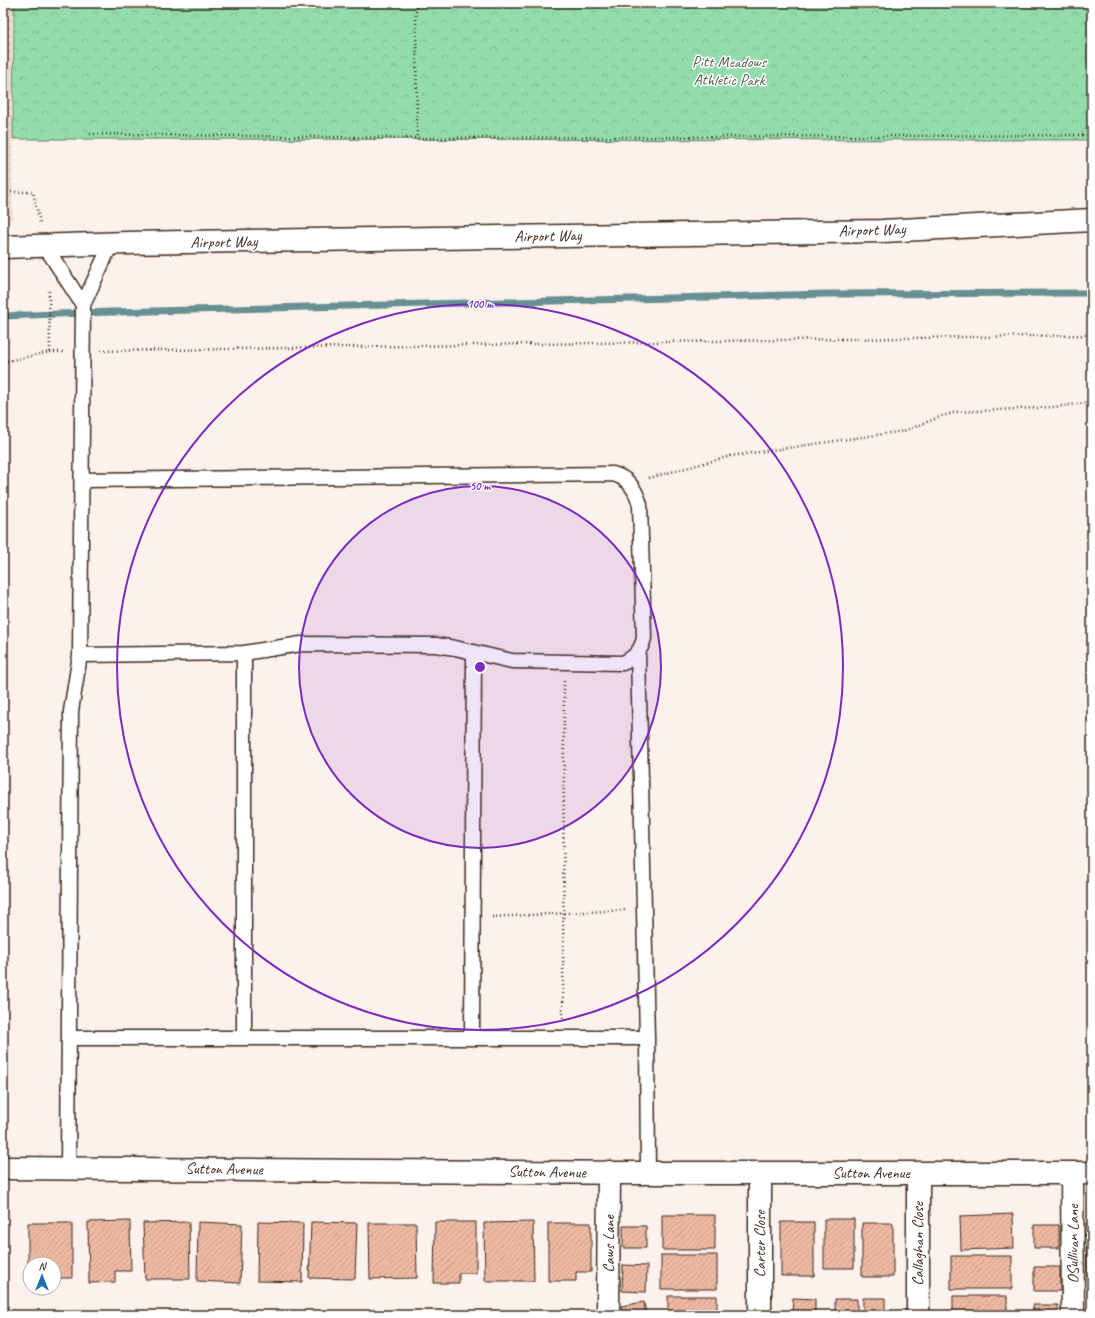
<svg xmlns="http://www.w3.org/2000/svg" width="1095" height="1318" viewBox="0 0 1095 1318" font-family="Caveat,sans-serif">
	<defs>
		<pattern id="industrial-grid" width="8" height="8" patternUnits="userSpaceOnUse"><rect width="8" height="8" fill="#f8e0d6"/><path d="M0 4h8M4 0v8" fill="none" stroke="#d6c0b7"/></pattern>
		<pattern id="forest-crowns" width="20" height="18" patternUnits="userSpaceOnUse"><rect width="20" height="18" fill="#93dcab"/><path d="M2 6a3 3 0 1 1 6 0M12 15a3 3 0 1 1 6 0" fill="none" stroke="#80bd93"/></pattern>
		<pattern id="building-hatch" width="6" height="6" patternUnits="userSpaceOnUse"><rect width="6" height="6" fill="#eeb9a2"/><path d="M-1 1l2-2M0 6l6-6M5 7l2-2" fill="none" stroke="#cd9f8b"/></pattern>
	</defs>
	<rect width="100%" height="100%" fill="#fcf1ec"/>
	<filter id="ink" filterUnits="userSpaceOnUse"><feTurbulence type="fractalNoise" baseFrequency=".025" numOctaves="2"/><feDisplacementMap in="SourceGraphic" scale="8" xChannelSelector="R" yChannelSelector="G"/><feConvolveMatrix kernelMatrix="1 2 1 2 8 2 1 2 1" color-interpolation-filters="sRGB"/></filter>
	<g filter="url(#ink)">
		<path fill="url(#industrial-grid)" d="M 3,3 L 12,3 L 12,219 L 3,219 Z"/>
		<path fill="url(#forest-crowns)" stroke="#678364" d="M 14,3 L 1092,3 L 1092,140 L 13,139 Z"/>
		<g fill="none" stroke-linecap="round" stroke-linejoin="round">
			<path stroke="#669091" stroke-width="7" d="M 3,316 L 112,312 L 828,294 L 1092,293"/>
		</g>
		<path fill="url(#building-hatch)" stroke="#3b2a1e" d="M 1013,1214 L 1014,1248 L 961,1250 L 960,1216 Z
			M 662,1215 L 715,1215 L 715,1250 L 662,1250 Z
			M 824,1219 L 854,1219 L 854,1268 L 824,1268 Z
			M 130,1221 L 131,1271 L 115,1271 L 115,1282 L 89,1283 L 88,1222 Z
			M 189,1222 L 190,1279 L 145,1279 L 143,1223 Z
			M 198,1222 L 242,1224 L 240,1283 L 197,1281 Z
			M 258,1222 L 303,1223 L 302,1282 L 257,1281 Z
			M 311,1222 L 357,1223 L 355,1279 L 309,1278 Z
			M 435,1222 L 476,1222 L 476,1273 L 459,1273 L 459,1283 L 434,1283 Z
			M 533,1222 L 534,1281 L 485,1281 L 484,1223 Z
			M 781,1222 L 814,1222 L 814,1276 L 781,1276 Z
			M 28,1223 L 72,1223 L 72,1278 L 54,1278 L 54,1264 L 30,1264 L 30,1278 L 28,1278 Z
			M 369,1223 L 416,1223 L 417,1278 L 370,1279 Z
			M 548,1223 L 591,1223 L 591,1272 L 576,1272 L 576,1281 L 548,1281 Z
			M 862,1223 L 893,1223 L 893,1277 L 862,1277 Z
			M 1086,1223 L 1092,1223 L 1092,1281 L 1087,1281 Z
			M 1034,1225 L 1059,1225 L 1059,1248 L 1034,1248 Z
			M 623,1226 L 646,1226 L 646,1248 L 623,1248 Z
			M 661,1255 L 717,1255 L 717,1289 L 661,1289 Z
			M 951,1256 L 1012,1256 L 1012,1289 L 951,1289 Z
			M 623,1265 L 647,1266 L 646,1292 L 622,1291 Z
			M 1034,1267 L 1060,1267 L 1060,1291 L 1034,1291 Z
			M 668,1296 L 717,1296 L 717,1315 L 668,1315 Z
			M 953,1296 L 1007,1296 L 1007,1315 L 953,1315 Z
			M 793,1298 L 815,1299 L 815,1315 L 792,1315 Z
			M 863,1298 L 885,1298 L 885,1315 L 863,1315 Z
			M 835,1299 L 857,1299 L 857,1315 L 835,1315 Z
			M 644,1302 L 646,1315 L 623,1315 L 621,1306 Z
			M 1033,1305 L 1058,1305 L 1058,1315 L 1033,1315 Z"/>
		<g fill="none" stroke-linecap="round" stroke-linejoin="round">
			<defs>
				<path id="lane" d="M 45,246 L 83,305
					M 244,653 L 244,1038
					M 638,653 L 647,1038 L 648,1173
					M 80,655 L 244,653 L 301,644 L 436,645 L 455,648 L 512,661 L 623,663 C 635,657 641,651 644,638 L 640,505 C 636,490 629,478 613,474 L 82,480
					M 69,1038 L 647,1038
					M 472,1038 L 474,652
					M 68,1168 L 71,711 L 80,655 L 83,305 L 111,244"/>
				<path id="street" d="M 3,1168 L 648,1173 L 1092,1173
					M 1072,1173 L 1073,1315
					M 608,1315 L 609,1172
					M 760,1315 L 760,1173
					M 918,1315 L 918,1173"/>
				<path id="secondary" d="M 3,247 L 127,243 L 882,231 L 1092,220"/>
			</defs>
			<use href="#lane" stroke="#3b2a1e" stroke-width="17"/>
			<use href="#street" stroke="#3b2a1e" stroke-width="25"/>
			<use href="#secondary" stroke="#3b2a1e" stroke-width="25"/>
			<path stroke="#3b2a1e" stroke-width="2.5" stroke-dasharray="1 3" stroke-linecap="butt" d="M 416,3 L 417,138
				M 90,134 L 417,138 L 1092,135
				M 3,192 L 33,192 L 40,223
				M 101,351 L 1092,335
				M 50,352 L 64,352
				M 3,362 L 50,352 L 49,289
				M 649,478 L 731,456 L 904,431 L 942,416 L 957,412 L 1055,407 L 1092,402
				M 492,917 L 625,910
				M 563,1018 L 564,681"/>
			<use href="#lane" stroke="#fff" stroke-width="14"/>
			<use href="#street" stroke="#fff" stroke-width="22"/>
			<use href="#secondary" stroke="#fff" stroke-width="22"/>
		</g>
	</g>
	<circle cx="480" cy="667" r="181" fill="#7b2cbf" fill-opacity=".12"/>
	<g fill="none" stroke="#7b2cbf" stroke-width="2">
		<circle cx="480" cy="667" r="181"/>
		<circle cx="480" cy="667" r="363"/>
	</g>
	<g text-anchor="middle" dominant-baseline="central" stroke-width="3" stroke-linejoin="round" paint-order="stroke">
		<g font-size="16" fill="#555f48" stroke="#fff">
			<text x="729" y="62">Pitt Meadows<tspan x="729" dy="18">Athletic Park</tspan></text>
		</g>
		<g font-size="16" fill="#3b2a1e" stroke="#fff">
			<text transform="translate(872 230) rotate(-2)">Airport Way</text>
			<text transform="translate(548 236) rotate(-1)">Airport Way</text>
			<text transform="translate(224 242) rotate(-1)">Airport Way</text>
			<text transform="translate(224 1169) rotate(1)">Sutton Avenue</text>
			<text transform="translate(547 1172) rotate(1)">Sutton Avenue</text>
			<text x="871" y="1173">Sutton Avenue</text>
			<text transform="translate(609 1244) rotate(-90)">Caws Lane</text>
			<text transform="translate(760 1244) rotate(-90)">Carter Close</text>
			<text transform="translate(918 1244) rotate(-90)">Callaghan Close</text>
			<text transform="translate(1073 1244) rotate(-90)">OSullivan Lane</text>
		</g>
	</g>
	<circle cx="480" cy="667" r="6" fill="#7b2cbf" stroke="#fff" stroke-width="2"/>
	<g font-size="12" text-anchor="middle" font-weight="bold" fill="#7b2cbf" stroke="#fff" stroke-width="3" stroke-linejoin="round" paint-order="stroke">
		<text x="480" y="308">100 m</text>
		<text x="480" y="490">50 m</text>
	</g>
	<rect width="1095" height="1318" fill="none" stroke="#fff" stroke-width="16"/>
	<rect x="8" y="8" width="1079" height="1302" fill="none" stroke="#3b2a1e" stroke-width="1.5" filter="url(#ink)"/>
	<g transform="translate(42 1276)"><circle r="19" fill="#ffffff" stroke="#b1aaa5"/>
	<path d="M0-3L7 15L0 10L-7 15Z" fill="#1f6fb2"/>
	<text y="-6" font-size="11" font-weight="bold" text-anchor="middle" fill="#3b2a1e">N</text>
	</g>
</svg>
